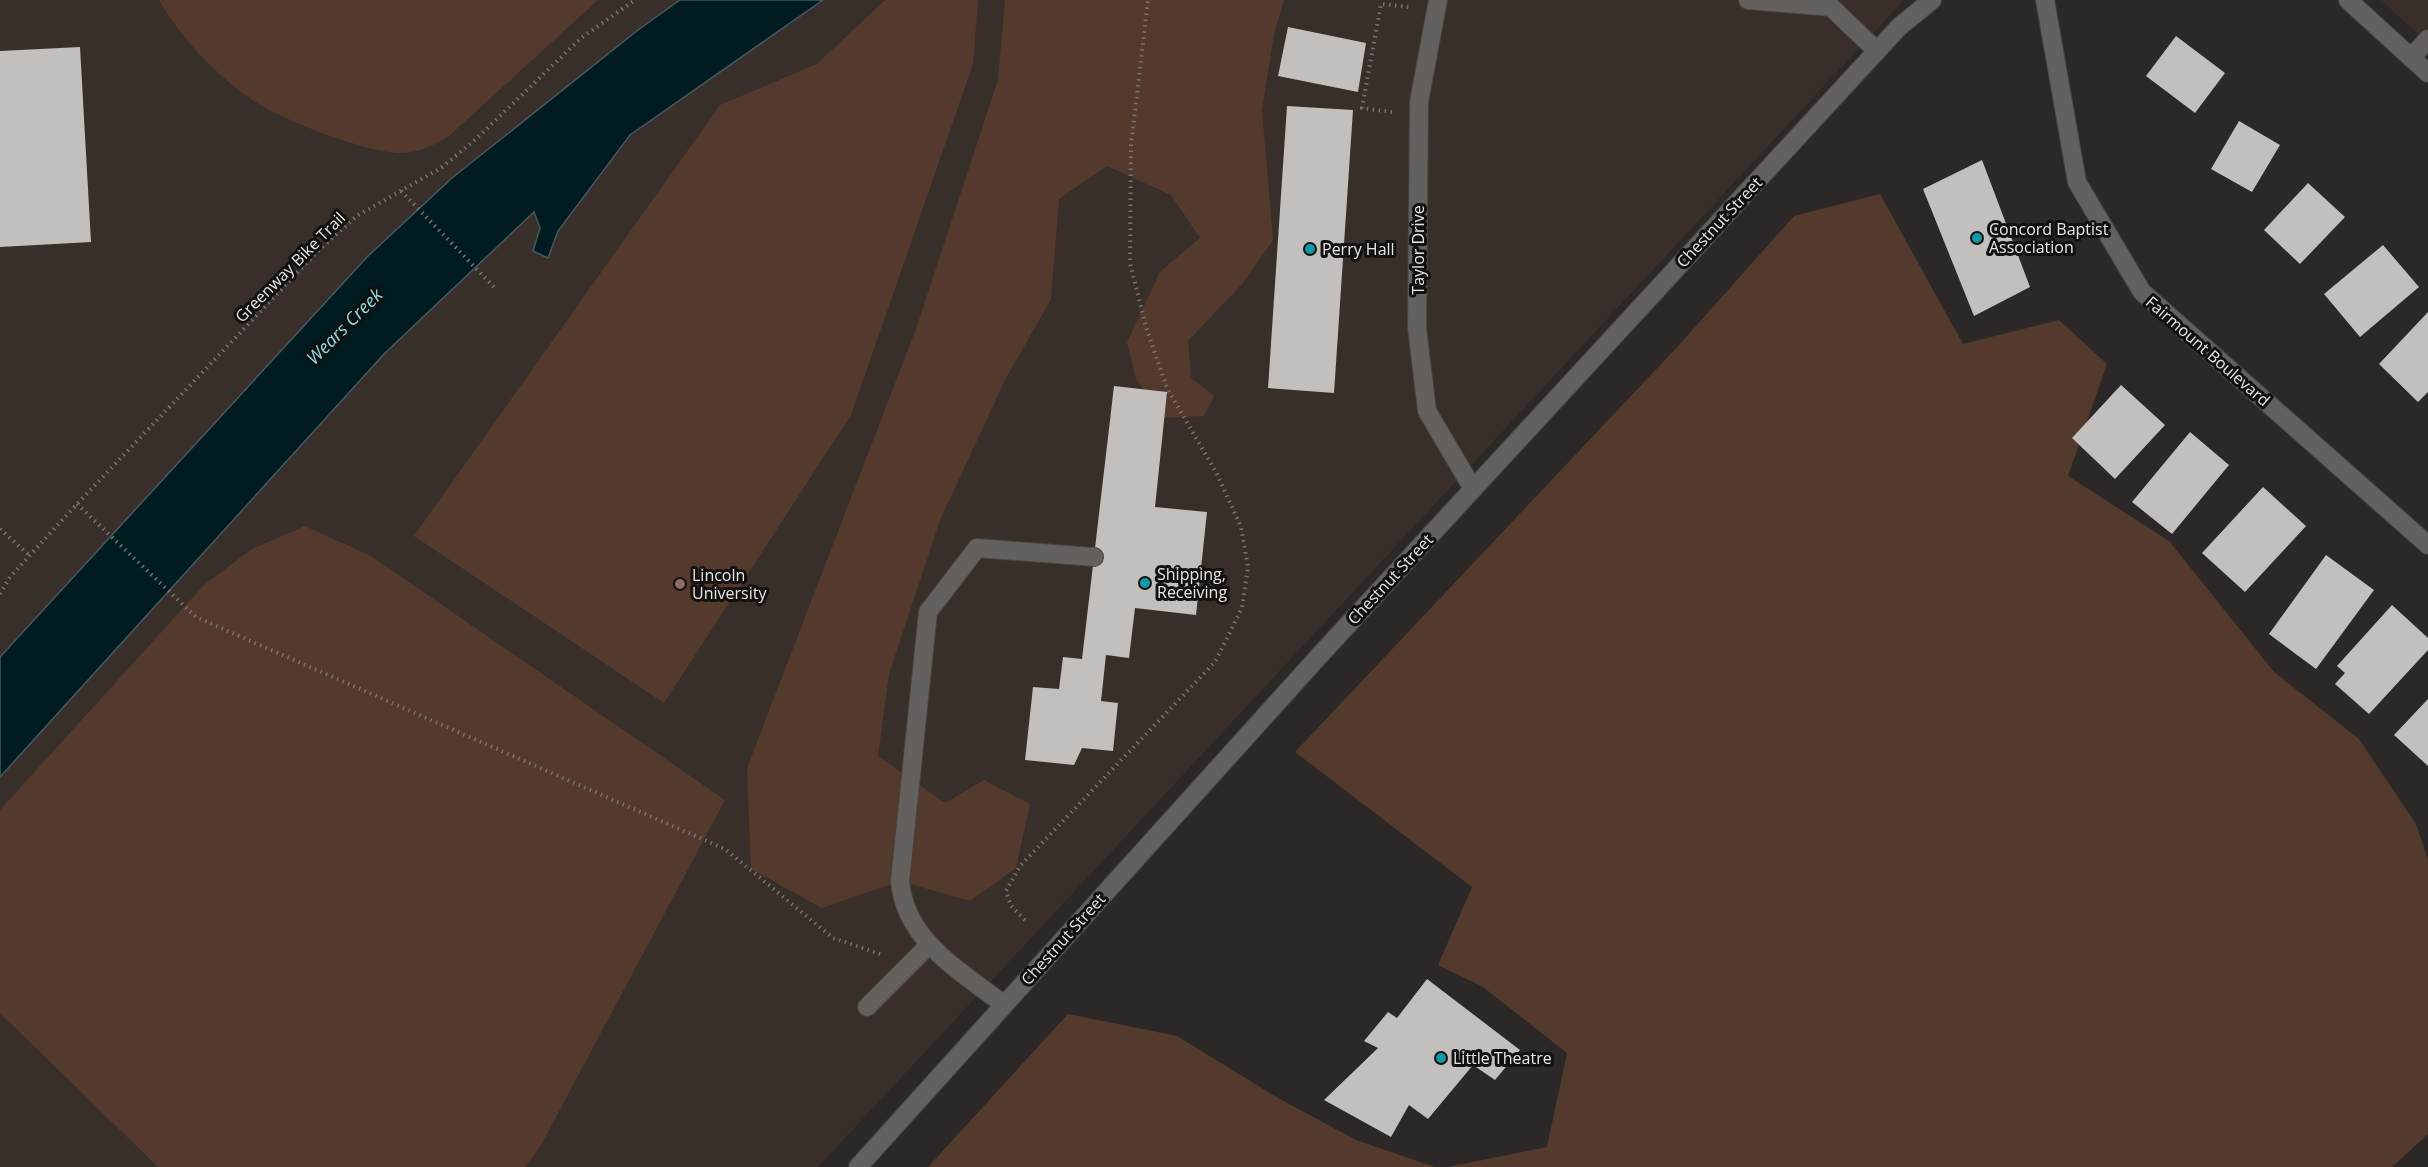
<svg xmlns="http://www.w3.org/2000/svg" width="2428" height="1167" viewBox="0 0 2428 1167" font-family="'Open Sans',sans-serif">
	<rect width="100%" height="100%" fill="#2b2827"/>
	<path fill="#382f2b" d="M 0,0 L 1904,0 L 818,1167 L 0,1167 Z
		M 2381,0 L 2428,0 L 2428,43 L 2395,13 Z"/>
	<path fill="#543a2d" d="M 159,0 L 598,0 L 448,137 C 434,145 422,151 406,153 C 370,155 281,120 251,99 C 215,74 181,38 159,0 Z
		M 885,0 L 978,0 L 973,64 L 851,415 L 664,703 L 414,536 L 720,105 L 817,64 Z
		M 1005,0 L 1284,0 L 1274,34 L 1262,110 L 1273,240 L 1243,283 L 1188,341 L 1191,378 L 1214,396 L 1204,416 L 1164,418 L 1136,379 L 1127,342 L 1160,272 L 1200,238 L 1171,195 L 1107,166 L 1059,199 L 1051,299 L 1006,378 L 940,520 L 889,674 L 878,756 L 945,803 L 984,780 L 1030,804 L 1016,868 L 970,901 L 900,881 L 822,908 L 751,869 L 747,768 L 916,329 L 998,80 Z
		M 1880,194 L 1963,344 L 2059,320 L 2107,364 L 2068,476 L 2169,541 L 2274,672 L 2359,739 L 2416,824 L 2428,859 L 2428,1134 L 2392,1167 L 1448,1167 L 1547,1147 L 1567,1053 L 1483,987 L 1438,965 L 1472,887 L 1295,752 L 1680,344 L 1794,216 Z
		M 305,526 L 371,556 L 725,800 L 540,1147 L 525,1167 L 158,1167 L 0,1013 L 0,810 L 204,585 L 252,549 Z
		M 1068,1014 L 1177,1036 L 1278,1098 L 1356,1140 L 1435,1167 L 928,1167 Z"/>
	<path fill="#001c21" stroke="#46595c" stroke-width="1.5" d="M 680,0 L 823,0 L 630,135 L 558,231 L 548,258 L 533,251 L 540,228 L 534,212 L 384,354 L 0,777 L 0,657 L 368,256 L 452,178 L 638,30 Z"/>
	<path fill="#c3bfbd" d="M 1288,27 L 1366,43 L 1358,92 L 1278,76 Z
		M 2176,36 L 2225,73 L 2195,113 L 2146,76 Z
		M 80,47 L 91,242 L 0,247 L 0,51 Z
		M 1287,106 L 1353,110 L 1334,393 L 1268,388 Z
		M 2239,121 L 2280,145 L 2252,192 L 2211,169 Z
		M 1982,160 L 2030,287 L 1974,316 L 1923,189 Z
		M 2308,183 L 2345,217 L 2300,264 L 2264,230 Z
		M 2383,245 L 2419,287 L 2360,337 L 2324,294 Z
		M 2428,312 L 2428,392 L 2418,402 L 2379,364 Z
		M 2121,385 L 2165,425 L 2115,479 L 2072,438 Z
		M 1114,386 L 1167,392 L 1155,507 L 1207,512 L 1196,615 L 1135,608 L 1129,658 L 1106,655 L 1101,701 L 1118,703 L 1113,751 L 1082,748 L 1074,765 L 1025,760 L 1033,687 L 1059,689 L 1063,657 L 1082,659 Z
		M 2190,432 L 2229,465 L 2172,534 L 2132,502 Z
		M 2263,487 L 2306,526 L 2245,592 L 2202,553 Z
		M 2326,555 L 2374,590 L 2316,669 L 2269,634 Z
		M 2392,605 L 2428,638 L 2428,650 L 2369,714 L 2335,684 L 2345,673 L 2337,666 Z
		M 2428,699 L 2428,766 L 2394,735 Z
		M 1427,979 L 1520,1050 L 1495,1080 L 1473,1065 L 1428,1119 L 1409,1105 L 1391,1137 L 1324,1100 L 1378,1048 L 1364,1041 L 1388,1012 L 1397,1018 Z"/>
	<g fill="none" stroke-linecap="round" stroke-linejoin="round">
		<defs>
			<path id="service" d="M 1438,0 L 1419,102 L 1417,328 L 1427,411 L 1473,489
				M 1748,0 L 1831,7 L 1877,51
				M 1004,1005 C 961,971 905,941 900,881 L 928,612 L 977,548 L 1094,557
				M 867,1007 L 928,946"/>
			<path id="minor" d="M 2045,0 L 2077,182 L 2142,292 L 2428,545
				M 2348,0 L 2428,73
				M 2411,58 L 2428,39
				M 858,1167 L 1320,655 L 1899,27 L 1932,0"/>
		</defs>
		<use href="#service" stroke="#474442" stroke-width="20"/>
		<use href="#minor" stroke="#474442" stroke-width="20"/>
		<path stroke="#767372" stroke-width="4" stroke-dasharray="1.5 4.5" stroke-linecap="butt" d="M 1392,112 L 1362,108 L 1381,4 L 1409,7
			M 401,191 L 495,288
			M 77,504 L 196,617 L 725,849 L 833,938 L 880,954
			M 0,529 L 30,556
			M 0,594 L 10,577 L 77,504 L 318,251 L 357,216 L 441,168 L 476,139 L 581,38 L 635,0
			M 1025,920 L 1011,906 L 1006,891 L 1020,866 L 1215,662 L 1242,608 L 1248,567 L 1241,527 L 1217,474 L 1167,388 L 1146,327 L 1130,263 L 1131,145 L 1148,0"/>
		<use href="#service" stroke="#64605e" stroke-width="18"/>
		<use href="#minor" stroke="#64605e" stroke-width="18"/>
	</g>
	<g fill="#0f9aa8" stroke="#121110" stroke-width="2">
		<circle cx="1977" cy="238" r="6"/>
		<circle cx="1310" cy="249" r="6"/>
		<circle cx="1145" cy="583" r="6"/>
		<circle cx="1441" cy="1058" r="6"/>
	</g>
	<circle fill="#8d6e63" stroke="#121110" stroke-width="2" cx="680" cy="584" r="6"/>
	<g text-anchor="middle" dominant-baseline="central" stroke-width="6" stroke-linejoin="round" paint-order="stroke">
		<g font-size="16" fill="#e8e6e5" stroke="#121110">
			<text transform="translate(1719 222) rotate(-47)">Chestnut Street</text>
			<text transform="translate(1418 250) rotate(-90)">Taylor Drive</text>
			<text transform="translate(290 267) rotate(-45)">Greenway Bike Trail</text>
			<text transform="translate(2208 351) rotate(41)">Fairmount Boulevard</text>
			<text transform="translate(1390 579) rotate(-47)">Chestnut Street</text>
			<text transform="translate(1063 939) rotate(-48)">Chestnut Street</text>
		</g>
		<g font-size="16" fill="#e8e6e5" stroke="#121110" text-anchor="start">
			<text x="1989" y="229">Concord Baptist<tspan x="1989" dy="18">Association</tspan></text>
			<text x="1322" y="249">Perry Hall</text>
			<text x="1157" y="574">Shipping,<tspan x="1157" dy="18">Receiving</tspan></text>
			<text x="692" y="575">Lincoln<tspan x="692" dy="18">University</tspan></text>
			<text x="1453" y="1058">Little Theatre</text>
		</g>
		<g font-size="18" font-style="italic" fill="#8cdbe7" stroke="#121110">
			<text transform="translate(344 326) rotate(-45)">Wears Creek</text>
		</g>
	</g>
</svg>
